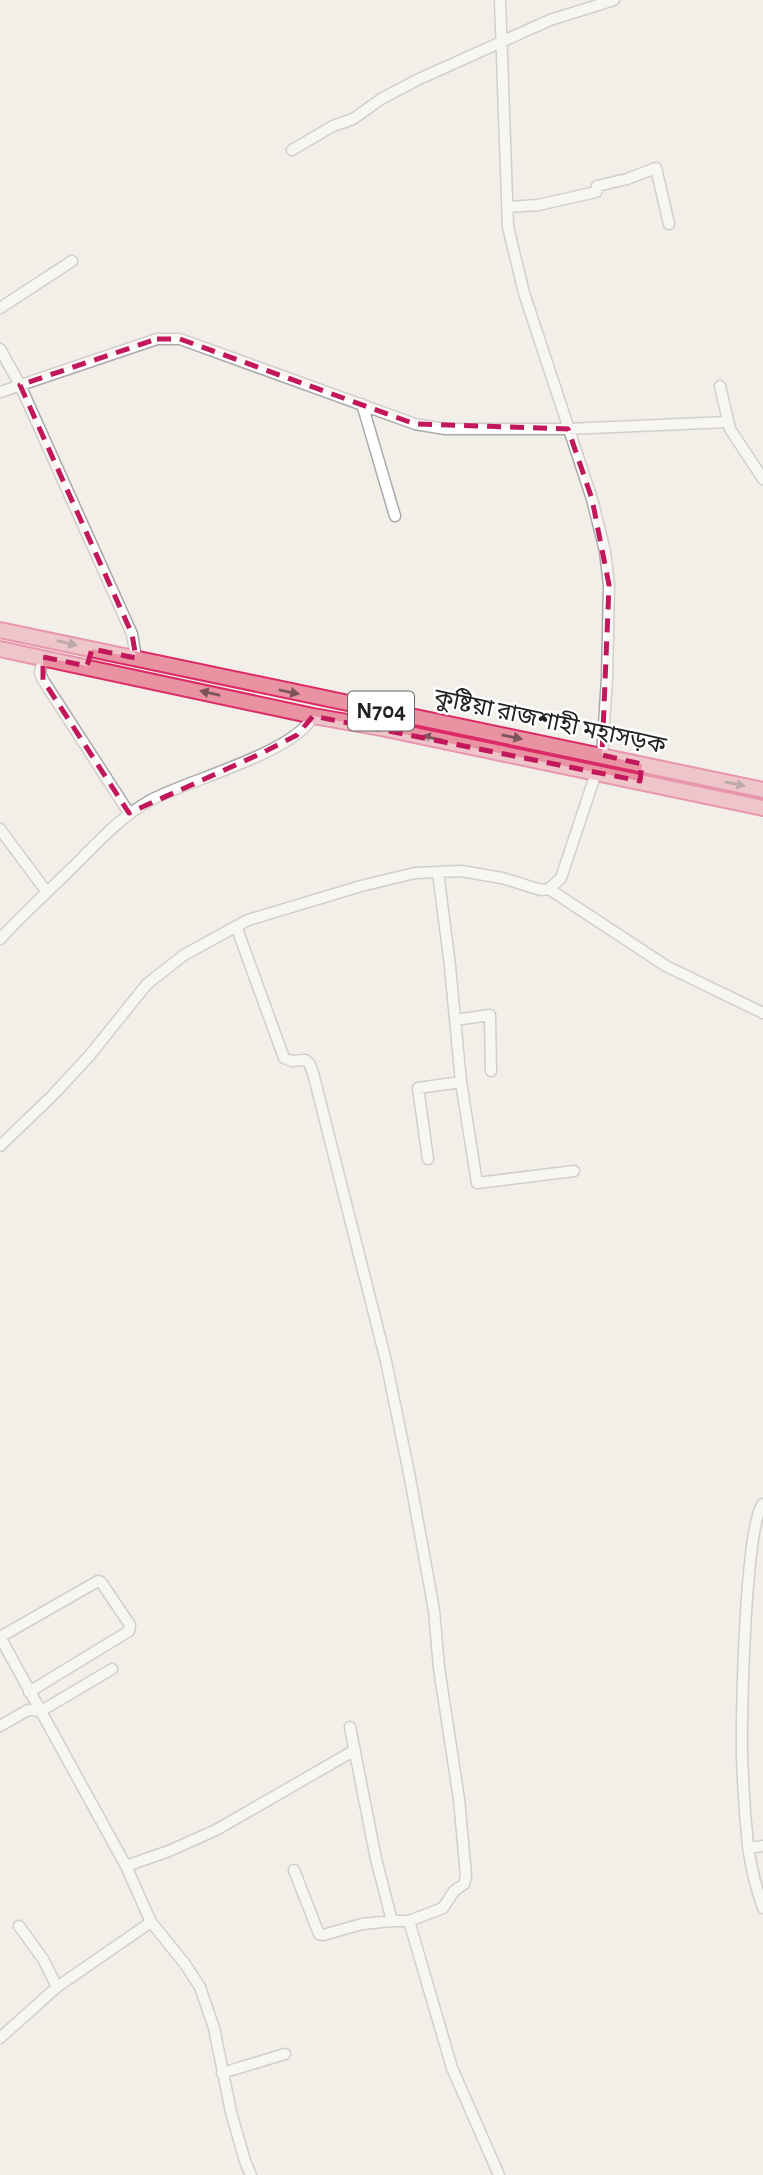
<svg xmlns="http://www.w3.org/2000/svg" width="763" height="2175" viewBox="0 0 763 2175" font-family="'Alegreya Sans','Noto Sans Bengali',sans-serif">
	<rect width="100%" height="100%" fill="#f2efe9"/>
	<g fill="none" stroke-linecap="round" stroke-linejoin="round">
		<defs>
			<path id="minor" d="M 500,0 L 508,227 L 524,293 L 592,499 L 605,551 L 609,585 L 607,678 L 602,755
				M 292,150 L 333,126 L 353,119 L 381,99 L 417,80 L 550,20 L 614,0
				M 508,207 L 538,205 L 596,192 L 597,186 L 627,179 L 656,168 L 669,224
				M 0,308 L 72,261
				M 0,349 L 20,385 L 132,634 L 136,658
				M 720,386 L 730,429 L 763,479
				M 0,392 L 157,339 L 180,339 L 415,424 L 445,429 L 568,429 L 727,422
				M 362,404 L 395,516
				M 43,657 L 40,673 L 43,680 L 129,813
				M 0,829 L 46,891
				M 438,872 L 450,966 L 461,1082 L 477,1183 L 574,1171
				M 549,889 L 666,966 L 763,1013
				M 236,926 L 284,1058 L 292,1061 L 305,1060 L 309,1063 L 313,1073 L 386,1361 L 409,1473 L 434,1610 L 439,1668 L 459,1799 L 466,1876 L 464,1884 L 454,1891 L 443,1908 L 409,1921
				M 0,939 C 26,911 53,887 80,860 C 103,837 120,818 149,801 C 187,780 295,753 313,716
				M 455,1020 L 490,1015 L 491,1071
				M 0,1146 L 53,1095 L 90,1055 L 147,984 L 184,955 L 248,920 L 361,886 L 415,873 L 461,871 L 502,878 L 541,890 L 549,889 L 561,878 L 596,773
				M 428,1159 L 418,1088 L 461,1082
				M 763,1504 C 745,1523 741,1720 742,1756 C 743,1786 745,1817 748,1846 C 751,1868 756,1888 763,1908
				M 0,1637 L 126,1866 L 151,1922 L 185,1964 L 200,1987 L 214,2028 L 231,2112 L 245,2161 L 251,2175
				M 0,1637 L 98,1581 L 101,1582 L 130,1625 L 129,1631 L 29,1692
				M 0,1726 L 28,1710 L 41,1711 L 112,1669
				M 350,1727 L 376,1859 L 392,1921 L 409,1921 L 452,2068 L 499,2175
				M 749,1848 L 763,1846
				M 126,1866 L 169,1851 L 216,1830 L 355,1750
				M 294,1870 L 319,1934 L 323,1935 L 362,1924 L 392,1921
				M 19,1926 L 43,1959 L 57,1987
				M 0,2038 L 57,1987 L 151,1922
				M 222,2073 L 285,2054"/>
			<path id="highway" d="M 0,630 L 763,790
				M 0,649 L 313,716 L 381,728 L 763,808"/>
		</defs>
		<use href="#minor" stroke="#a9a9a9" stroke-width="13"/>
		<use href="#highway" stroke="#dc2a67" stroke-width="18"/>
		<use href="#minor" stroke="#fff" stroke-width="10"/>
		<use href="#highway" stroke="#e892a2" stroke-width="14"/>
	</g>
	<defs><path id="oneway-solid" d="M-6-.8H1V-3.2L6.5 0L1 3.2V.8H-6Z" transform="scale(1.75)"/></defs>
	<g fill="#7b545c">
		<use href="#oneway-solid" transform="translate(67 643) rotate(13)"/>
		<use href="#oneway-solid" transform="translate(289 692) rotate(12)"/>
		<use href="#oneway-solid" transform="translate(210 693) rotate(-167)"/>
		<use href="#oneway-solid" transform="translate(512 737) rotate(11)"/>
		<use href="#oneway-solid" transform="translate(432 738) rotate(-168)"/>
		<use href="#oneway-solid" transform="translate(735 784) rotate(12)"/>
	</g>
	<path d="M0 0H763V2175H0ZM 157,339 L 180,339 L 415,424 L 568,429 L 592,499 L 609,585 L 602,755 L 642,764 L 640,781 L 313,716 L 297,735 L 260,754 L 129,813 L 43,680 L 43,657 L 87,666 L 92,649 L 136,658 L 132,634 L 20,385 Z" fill="#f2efe9" fill-opacity=".55" fill-rule="evenodd"/>
	<path fill="none" stroke="#c2185b" stroke-width="5" stroke-dasharray="14 9" stroke-linejoin="round" d="M 157,339 L 180,339 L 415,424 L 568,429 L 592,499 L 609,585 L 602,755 L 642,764 L 640,781 L 313,716 L 297,735 L 260,754 L 129,813 L 43,680 L 43,657 L 87,666 L 92,649 L 136,658 L 132,634 L 20,385 Z"/>
	<g text-anchor="middle" dominant-baseline="central" stroke-width="5" stroke-linejoin="round" paint-order="stroke">
		<rect fill="#fff" stroke="#646464" stroke-width="2" x="348" y="691.5" width="66" height="39" rx="5"/>
		<g font-size="23" font-weight="bold" fill="#222">
			<text x="381" y="711">N704</text>
		</g>
		<g font-size="24" fill="#222" stroke="#fff">
			<text transform="translate(550 722) rotate(12)">কুষ্টিয়া রাজশাহী মহাসড়ক</text>
		</g>
	</g>
</svg>
